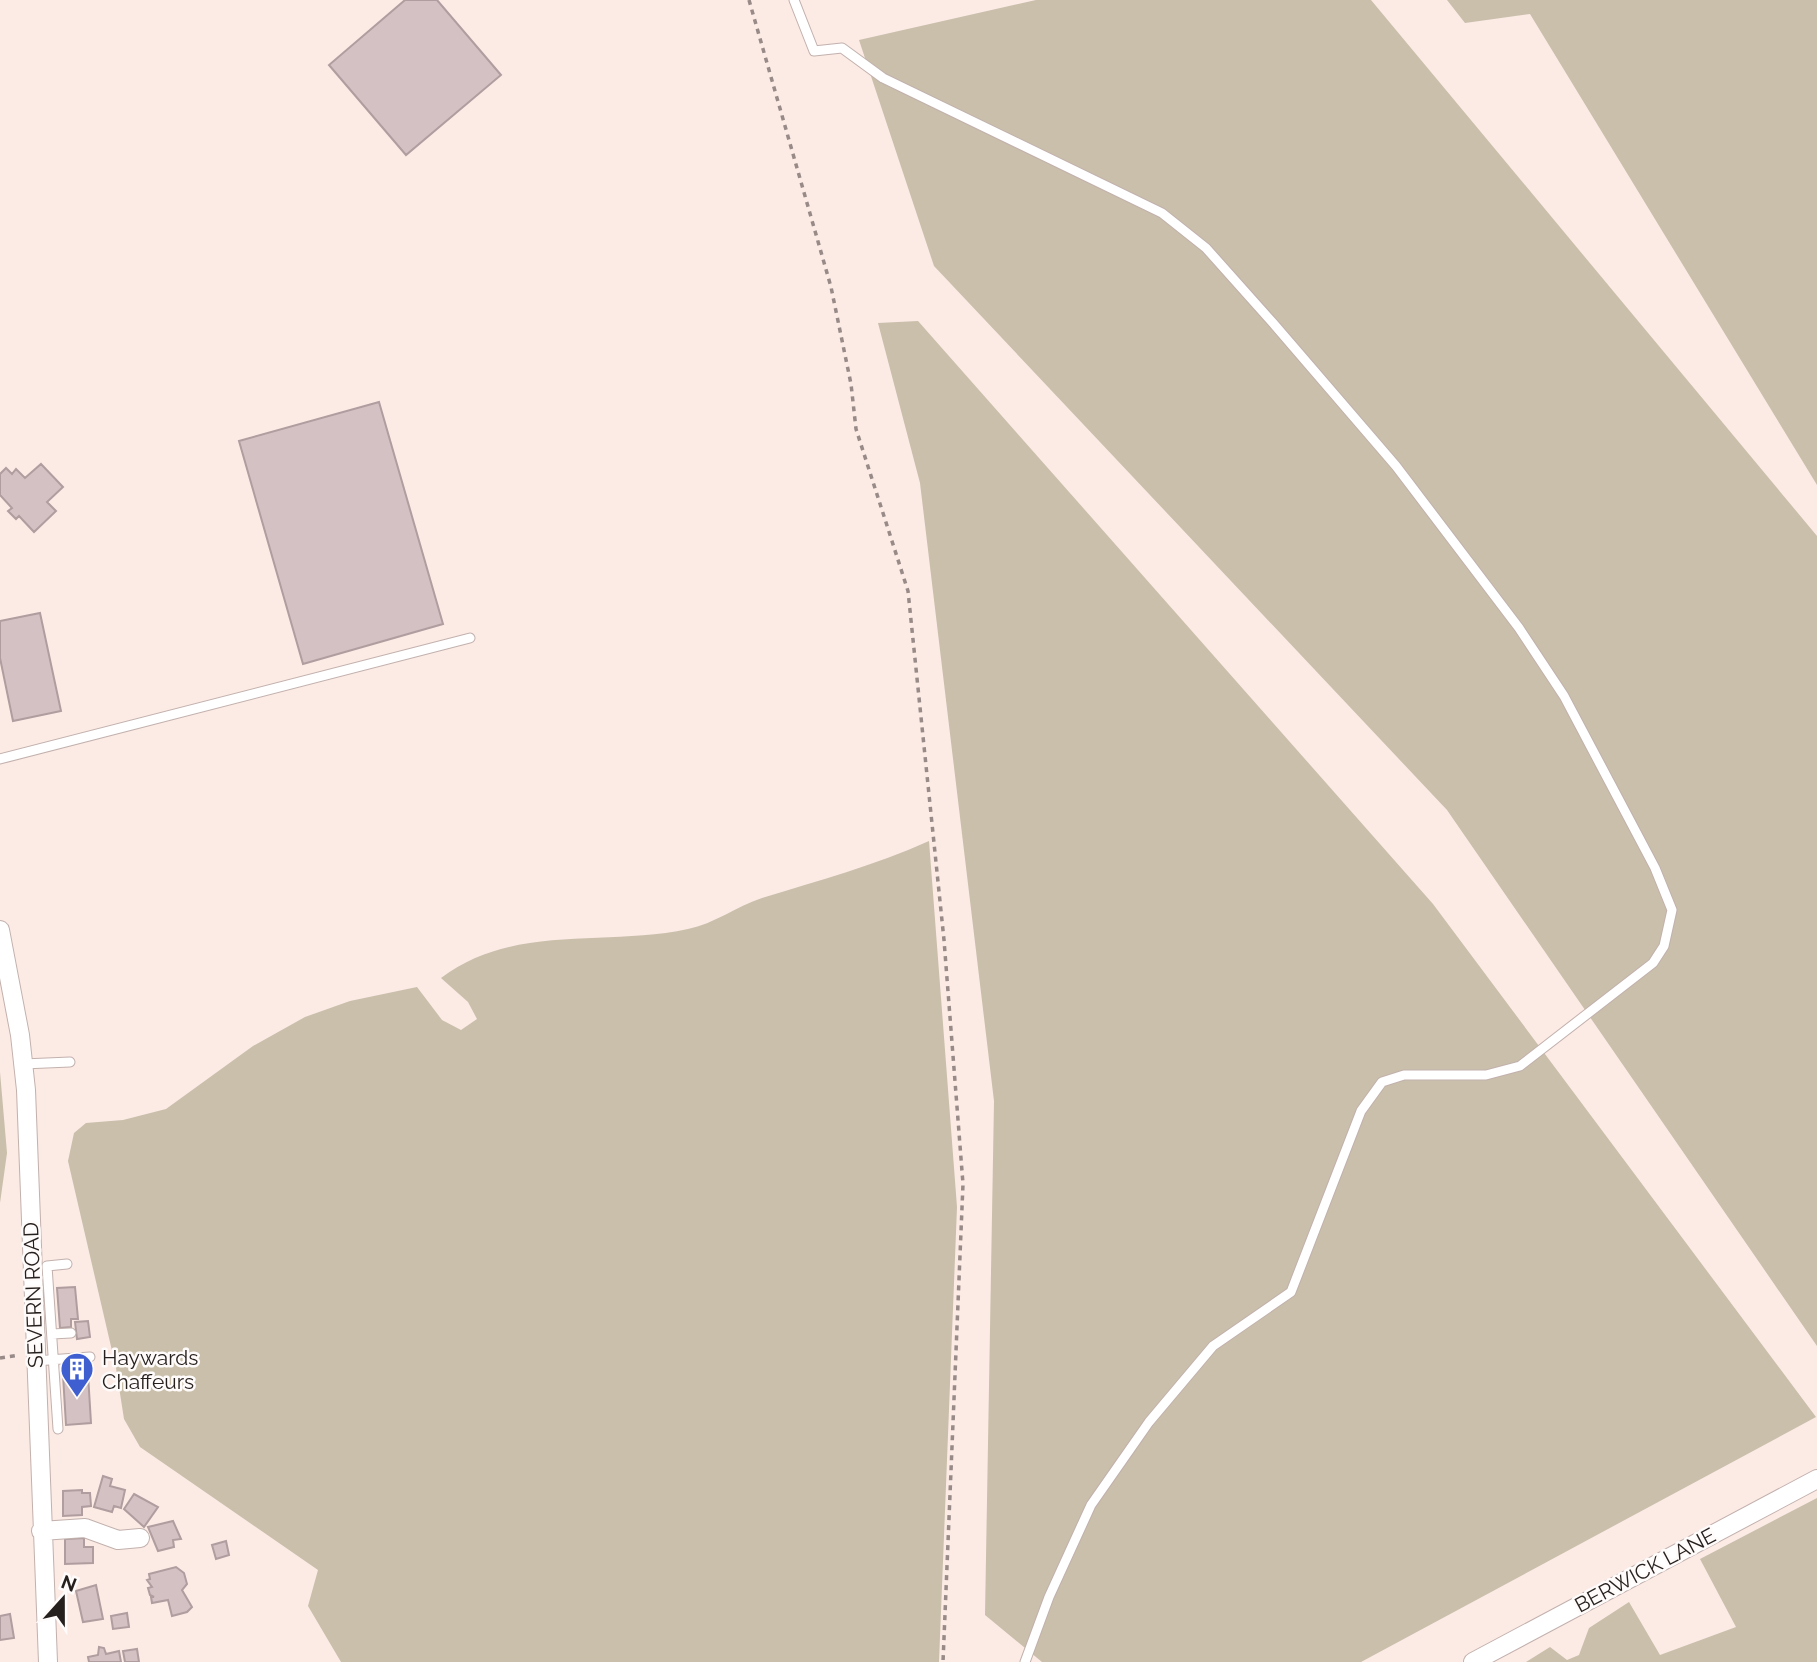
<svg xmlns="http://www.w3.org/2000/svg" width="1817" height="1662" viewBox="0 0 1817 1662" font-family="Raleway,sans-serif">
	<rect width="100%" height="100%" fill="#fceae5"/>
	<path fill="#c9bfaa" d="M 1036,0 L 1371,0 L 1817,536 L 1817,1346 L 1447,810 L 934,266 L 859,40 Z
		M 1447,0 L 1817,0 L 1817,485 L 1530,14 L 1465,23 Z
		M 918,321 L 1433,904 L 1816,1417 L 1361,1662 L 1042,1662 L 985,1615 L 994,1101 L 920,483 L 878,323 Z
		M 929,841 L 957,1207 L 939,1662 L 341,1662 L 308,1606 L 318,1570 L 140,1447 L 124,1419 L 116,1368 L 68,1161 L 74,1133 L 86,1123 L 123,1120 L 166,1109 L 253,1046 L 305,1017 L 350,1001 L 417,987 L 442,1020 L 461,1030 L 477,1019 L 468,1002 L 441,978 C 514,923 605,947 688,929 C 714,924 737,906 762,898 C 820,880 873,866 929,841 Z
		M 0,1072 L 7,1153 L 0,1203 Z
		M 1817,1498 L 1817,1662 L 1526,1662 L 1550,1647 L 1567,1660 L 1579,1655 L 1589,1628 L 1629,1602 L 1660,1655 L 1736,1627 L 1700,1559 Z"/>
	<path fill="#d4c1c3" stroke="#af9d9f" stroke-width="2" d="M 405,0 L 437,0 L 501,75 L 406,155 L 329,65 Z
		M 379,402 L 443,624 L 303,664 L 239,441 Z
		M 41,464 L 63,487 L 47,502 L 56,511 L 34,532 L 19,516 L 16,519 L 8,511 L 12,508 L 0,495 L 0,474 L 6,468 L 12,474 L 16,469 L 25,478 Z
		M 40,613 L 61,711 L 13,721 L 0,658 L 0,621 Z
		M 75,1287 L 78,1319 L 71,1319 L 71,1327 L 60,1328 L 57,1288 Z
		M 88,1321 L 90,1337 L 77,1339 L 75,1322 Z
		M 70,1367 L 80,1367 L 81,1374 L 88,1374 L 91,1423 L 66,1425 L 63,1375 L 71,1375 Z
		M 103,1476 L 112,1479 L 110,1486 L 125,1490 L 121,1508 L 114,1506 L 112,1512 L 94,1507 Z
		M 82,1490 L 82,1493 L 90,1493 L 91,1506 L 82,1507 L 82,1515 L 63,1516 L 63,1491 Z
		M 134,1494 L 158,1507 L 144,1527 L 124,1509 Z
		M 173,1521 L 181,1539 L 173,1540 L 174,1547 L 158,1551 L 148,1527 Z
		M 84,1538 L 84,1547 L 93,1547 L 93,1563 L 65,1564 L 65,1539 Z
		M 226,1541 L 229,1555 L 216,1559 L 212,1545 Z
		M 176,1567 L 184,1573 L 187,1584 L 182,1590 L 192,1607 L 187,1612 L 172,1616 L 168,1600 L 152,1603 L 151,1597 L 154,1597 L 150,1595 L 148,1588 L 152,1587 L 147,1580 L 150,1579 L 149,1574 Z
		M 96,1585 L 103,1619 L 83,1622 L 76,1591 Z
		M 127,1613 L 129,1627 L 113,1629 L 111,1616 Z
		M 10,1614 L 14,1638 L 0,1640 L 0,1616 Z
		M 99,1647 L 104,1648 L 106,1654 L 119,1651 L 121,1662 L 89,1662 L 88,1657 L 98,1655 Z
		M 137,1649 L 139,1662 L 125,1662 L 123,1651 Z"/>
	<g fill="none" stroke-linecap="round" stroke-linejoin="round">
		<defs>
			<path id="lane" d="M 794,0 L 814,51 L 842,48 L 883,78 L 1162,213 L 1206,248 L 1273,323 L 1396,466 L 1519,628 L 1564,696 L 1655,868 L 1672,910 L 1664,946 L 1653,963 L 1520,1066 L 1486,1075 L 1404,1075 L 1382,1082 L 1361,1111 L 1291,1292 L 1213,1346 L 1149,1422 L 1091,1505 L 1049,1597 L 1025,1662
				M 0,759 L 470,638
				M 23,1064 L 70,1062
				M 52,1334 L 71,1333
				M 35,1361 L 90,1357
				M 58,1429 L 47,1266 L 67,1264"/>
			<path id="street" d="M 0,930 L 20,1035 L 26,1090 L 48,1662
				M 41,1531 L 85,1528 L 118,1540 L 140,1538
				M 1473,1662 L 1817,1479"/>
		</defs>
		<use href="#lane" stroke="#c2b1ad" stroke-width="11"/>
		<use href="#street" stroke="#c2b1ad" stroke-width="20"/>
		<path stroke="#978a87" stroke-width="3.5" stroke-dasharray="5 5" stroke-linecap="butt" d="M 749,0 L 831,287 L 851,384 L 856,429 L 908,591 L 944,940 L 963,1184 L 943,1662
			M 0,1358 L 19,1355"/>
		<use href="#lane" stroke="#fff" stroke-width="9"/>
		<use href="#street" stroke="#fff" stroke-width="18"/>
	</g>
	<defs>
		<symbol id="building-pin" viewBox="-11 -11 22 30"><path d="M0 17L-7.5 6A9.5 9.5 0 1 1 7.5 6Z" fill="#3f5fd1" stroke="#fefbfa"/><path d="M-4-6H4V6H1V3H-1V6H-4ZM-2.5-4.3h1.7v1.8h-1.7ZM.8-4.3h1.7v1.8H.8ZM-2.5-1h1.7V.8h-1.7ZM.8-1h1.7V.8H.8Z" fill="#fff"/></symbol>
	</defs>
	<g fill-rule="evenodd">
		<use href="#building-pin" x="58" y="1350" width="38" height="52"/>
	</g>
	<g text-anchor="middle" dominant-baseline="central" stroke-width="5" stroke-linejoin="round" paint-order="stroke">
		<g font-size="21" fill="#251f1d" stroke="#fefbfa">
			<text transform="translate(33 1295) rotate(-92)">SEVERN ROAD</text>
			<text transform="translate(1645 1570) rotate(-28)">BERWICK LANE</text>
		</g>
		<g font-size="21" fill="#251f1d" stroke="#fefbfa" text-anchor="start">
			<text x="102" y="1357">Haywards<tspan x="102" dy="24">Chaffeurs</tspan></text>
		</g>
	</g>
	<g transform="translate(63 1599) rotate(21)" stroke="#fefbfa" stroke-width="5" paint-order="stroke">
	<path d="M0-5L12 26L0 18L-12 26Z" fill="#251f1d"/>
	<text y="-10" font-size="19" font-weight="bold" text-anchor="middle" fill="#251f1d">N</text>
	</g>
</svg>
